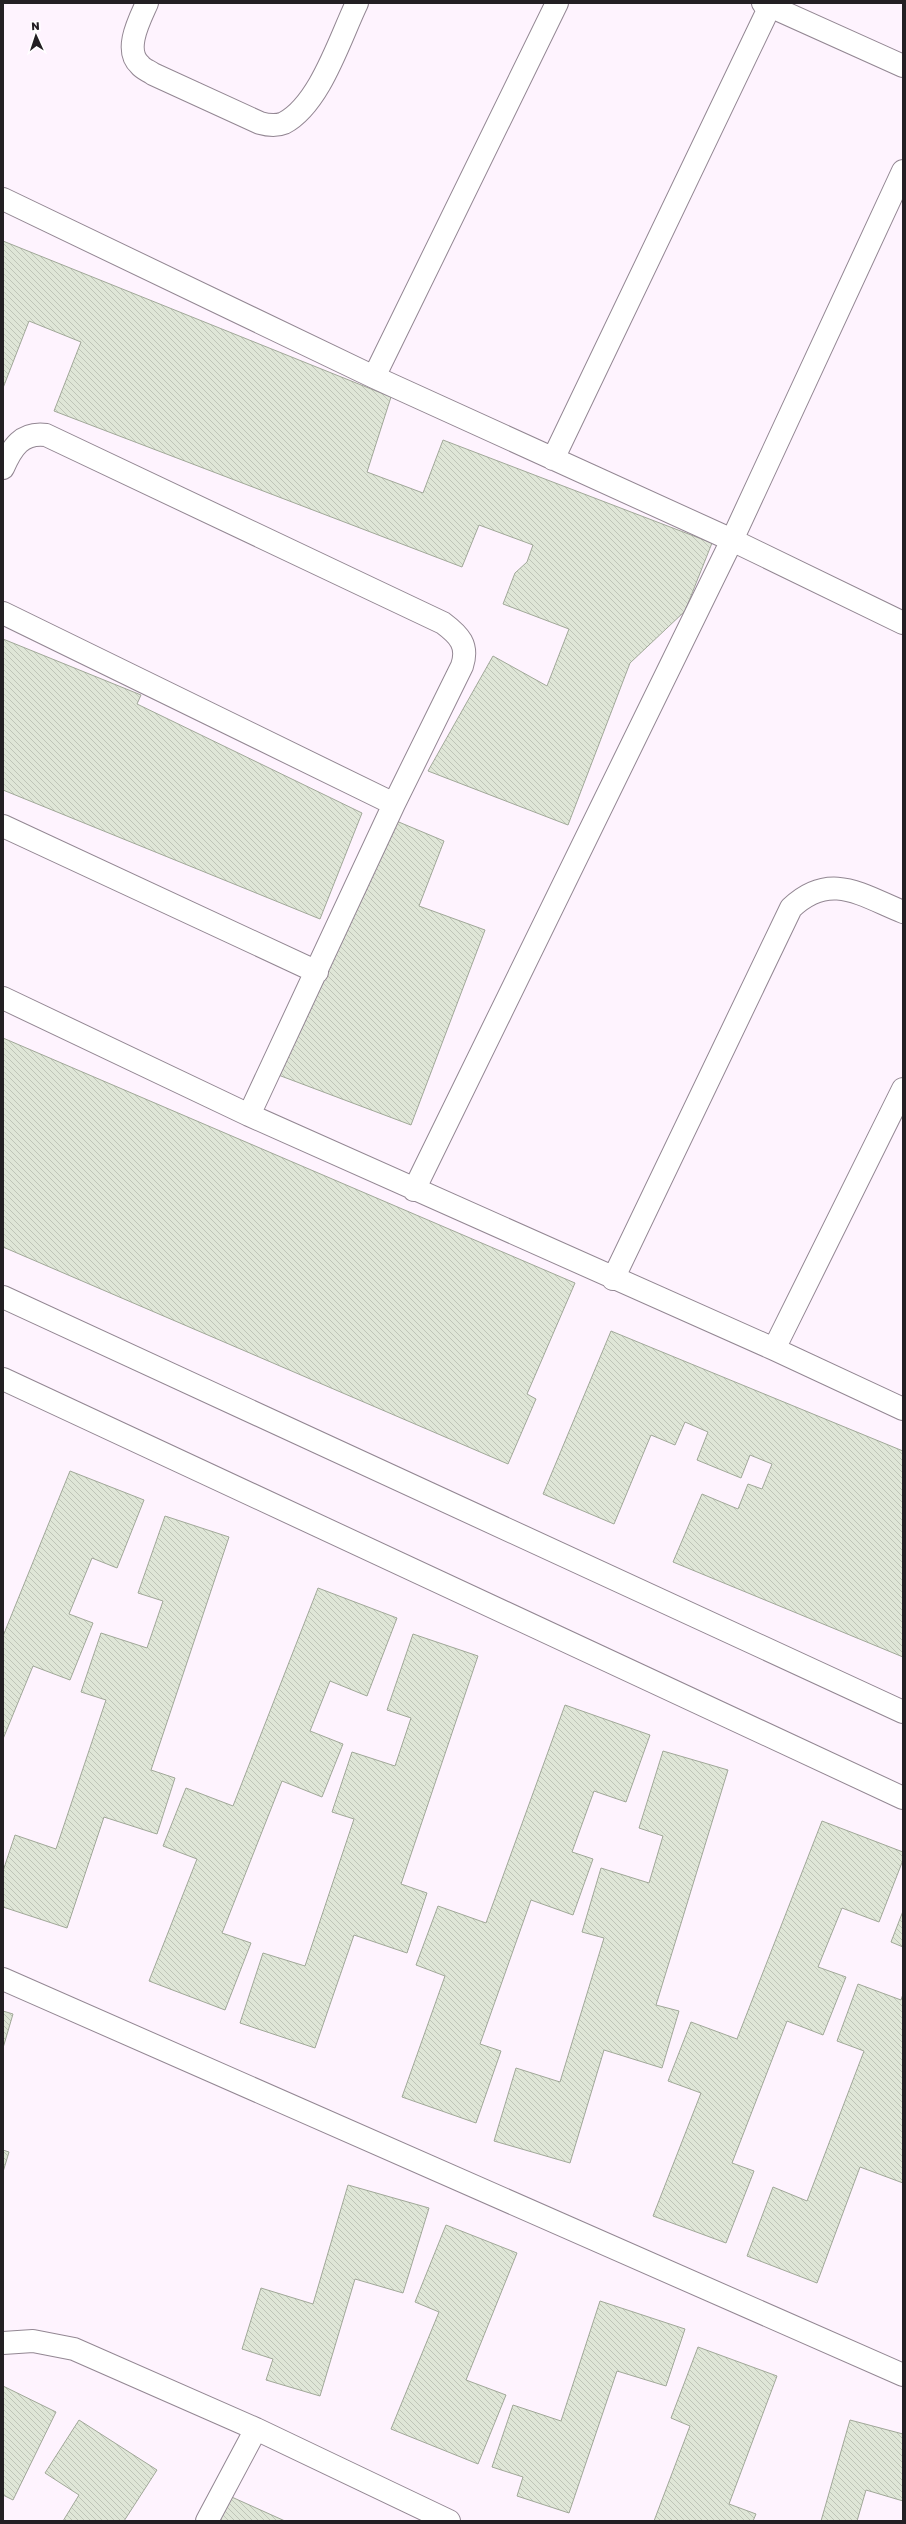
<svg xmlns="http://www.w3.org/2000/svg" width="906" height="2524" viewBox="0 0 906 2524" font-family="'Golos Text',sans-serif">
	<defs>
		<pattern id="building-back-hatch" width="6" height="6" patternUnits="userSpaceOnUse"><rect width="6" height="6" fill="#dfe6d7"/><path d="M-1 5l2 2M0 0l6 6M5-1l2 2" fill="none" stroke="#bfc5b8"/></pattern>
	</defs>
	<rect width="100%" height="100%" fill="#fef3fe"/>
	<path fill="url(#building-back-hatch)" stroke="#a1a899" d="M 3,241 L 391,397 L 367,472 L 423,493 L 443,440 L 712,543 L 685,611 L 630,663 L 568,825 L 428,771 L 493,656 L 547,686 L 569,629 L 503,604 L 515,573 L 527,562 L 533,545 L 479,525 L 462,567 L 54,411 L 81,342 L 29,321 L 3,388 Z
		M 3,639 L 141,695 L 137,704 L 362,813 L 320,919 L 3,790 Z
		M 394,820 L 444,841 L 419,906 L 485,930 L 411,1125 L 273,1073 Z
		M 3,1038 L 575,1283 L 527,1394 L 536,1399 L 508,1464 L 3,1247 Z
		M 611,1331 L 903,1451 L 903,1657 L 673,1562 L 702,1494 L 738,1509 L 748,1484 L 762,1489 L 772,1464 L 750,1455 L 741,1478 L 697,1460 L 708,1432 L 685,1422 L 675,1445 L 651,1435 L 614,1524 L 543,1494 Z
		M 70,1471 L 144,1500 L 117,1568 L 92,1558 L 69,1614 L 93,1623 L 70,1680 L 33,1666 L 3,1739 L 3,1636 Z
		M 165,1516 L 229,1537 L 151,1770 L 175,1778 L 157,1834 L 104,1817 L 67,1928 L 3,1907 L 3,1871 L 15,1835 L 56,1849 L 106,1700 L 81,1692 L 101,1633 L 147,1648 L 163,1601 L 138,1593 Z
		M 318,1588 L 397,1618 L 367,1696 L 330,1681 L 310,1731 L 343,1744 L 322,1797 L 282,1781 L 222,1933 L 251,1943 L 225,2010 L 149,1981 L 197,1859 L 163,1846 L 186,1788 L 233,1806 Z
		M 413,1634 L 478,1656 L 401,1884 L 427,1893 L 407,1953 L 354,1935 L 315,2048 L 240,2023 L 263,1953 L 305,1966 L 354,1819 L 332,1812 L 352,1752 L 395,1766 L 411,1718 L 387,1710 Z
		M 565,1705 L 650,1735 L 626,1802 L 594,1791 L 572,1852 L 593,1859 L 573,1915 L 531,1900 L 480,2044 L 501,2051 L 476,2123 L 402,2097 L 445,1976 L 416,1965 L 438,1906 L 486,1923 Z
		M 663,1751 L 728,1770 L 656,2005 L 679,2011 L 662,2068 L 604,2050 L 570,2163 L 494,2141 L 516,2068 L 560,2082 L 604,1938 L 582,1932 L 601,1868 L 649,1883 L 663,1836 L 639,1828 Z
		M 822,1821 L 903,1852 L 903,1860 L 879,1922 L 842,1908 L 818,1967 L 846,1977 L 823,2035 L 787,2021 L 732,2163 L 754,2171 L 726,2243 L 653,2216 L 701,2093 L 668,2081 L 691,2022 L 737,2039 Z
		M 903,1911 L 903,1947 L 891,1942 Z
		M 858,1984 L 901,2000 L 903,1994 L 903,2183 L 860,2167 L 817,2283 L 747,2256 L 773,2187 L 807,2201 L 864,2051 L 837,2041 Z
		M 3,2011 L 13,2014 L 3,2048 Z
		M 3,2150 L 9,2152 L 3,2172 Z
		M 348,2185 L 429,2208 L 403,2293 L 355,2279 L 320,2396 L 266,2380 L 273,2359 L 242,2349 L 261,2288 L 313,2304 Z
		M 446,2225 L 517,2253 L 466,2380 L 506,2395 L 478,2464 L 391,2429 L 439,2312 L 415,2302 Z
		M 600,2301 L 685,2329 L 666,2386 L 617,2371 L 569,2513 L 517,2496 L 523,2477 L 492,2467 L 513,2405 L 561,2421 Z
		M 698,2347 L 777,2376 L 729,2504 L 756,2514 L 753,2521 L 654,2521 L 690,2426 L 671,2418 Z
		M 3,2386 L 56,2412 L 13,2500 L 3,2495 Z
		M 79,2420 L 157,2470 L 124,2521 L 63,2521 L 79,2495 L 45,2473 Z
		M 850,2420 L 903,2434 L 903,2501 L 866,2490 L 857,2521 L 821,2521 Z
		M 225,2494 L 285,2521 L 213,2521 Z"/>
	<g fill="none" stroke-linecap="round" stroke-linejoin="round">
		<defs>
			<path id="minor" d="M 147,3 C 140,19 123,50 140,65 C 143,69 149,71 153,74 L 260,123 C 267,125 277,126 284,123 C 320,104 340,38 357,3
				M 763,3 L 903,66
				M 3,199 L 374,377 L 732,540 L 903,623
				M 374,377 L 557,3
				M 553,459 L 770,6
				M 3,468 C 12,447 22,432 46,435 L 443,623 C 459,635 469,645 462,666 L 394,804 L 249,1115
				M 3,613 L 394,804
				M 3,826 L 317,972
				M 3,998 L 249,1115 L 774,1349 L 903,1409
				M 414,1190 L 732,540 L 903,171
				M 613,1279 L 791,908 C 830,871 861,895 903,912
				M 3,1297 L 903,1712
				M 774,1349 L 903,1089
				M 3,1379 L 903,1798
				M 3,1979 L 903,2375
				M 3,2343 L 33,2341 L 74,2349 L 256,2429 L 449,2521
				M 207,2521 L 256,2429"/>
		</defs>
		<use href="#minor" stroke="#938793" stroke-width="24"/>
		<use href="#minor" stroke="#fff" stroke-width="22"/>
	</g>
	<rect width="906" height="2524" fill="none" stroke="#231f23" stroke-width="8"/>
	<g transform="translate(36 36) rotate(357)" stroke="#ffffff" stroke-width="3" paint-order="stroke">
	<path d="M0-3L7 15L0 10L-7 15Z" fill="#231f23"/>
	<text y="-6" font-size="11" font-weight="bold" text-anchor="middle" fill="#231f23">N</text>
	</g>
</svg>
